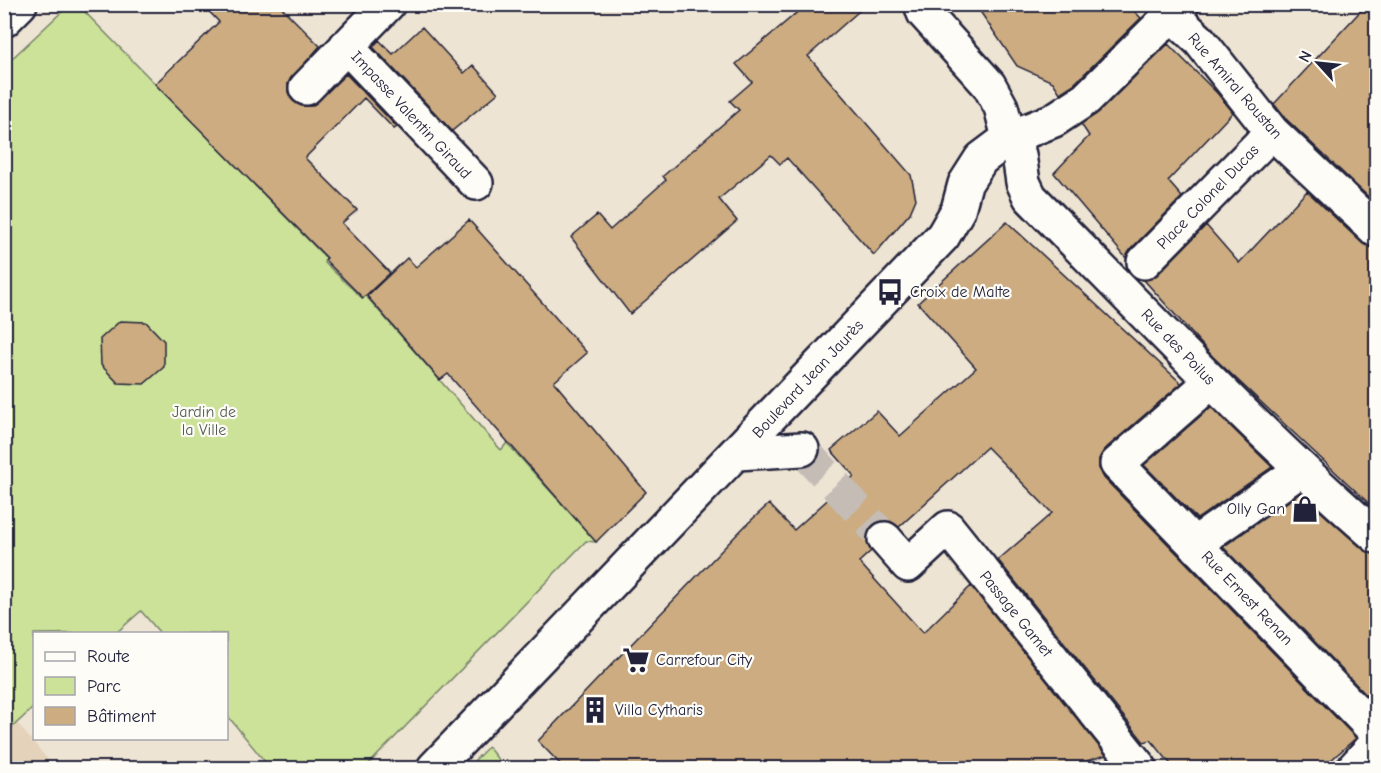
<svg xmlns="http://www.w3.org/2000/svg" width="1381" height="773" viewBox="0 0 1381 773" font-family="'Comic Neue',sans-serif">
	<rect width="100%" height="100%" fill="#eee4d3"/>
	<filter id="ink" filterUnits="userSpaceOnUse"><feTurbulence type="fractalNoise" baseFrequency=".0167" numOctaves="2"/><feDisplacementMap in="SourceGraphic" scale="12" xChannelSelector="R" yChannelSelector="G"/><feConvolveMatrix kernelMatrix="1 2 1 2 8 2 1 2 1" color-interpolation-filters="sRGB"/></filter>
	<g filter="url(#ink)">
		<path fill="#e4d3ba" d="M 17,723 L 55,768 L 5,768 L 4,734 Z"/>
		<path fill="#cbe298" stroke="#76826a" stroke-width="1.5" d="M 69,5 L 78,5 L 326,258 L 324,262 L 362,298 L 365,295 L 501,450 L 507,443 L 596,542 L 586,541 L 365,768 L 270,768 L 227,715 L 226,634 L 160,633 L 141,611 L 116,633 L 34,634 L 34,707 L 5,734 L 4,66 Z
			M 488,747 L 505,768 L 467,768 Z"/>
		<path fill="#ccac80" stroke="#22223b" stroke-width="1.5" d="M 202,4 L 278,4 L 320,46 L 288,83 L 288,92 L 293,101 L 302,106 L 312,106 L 346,74 L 397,127 L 394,129 L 364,98 L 305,158 L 357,210 L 342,223 L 390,273 L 363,298 L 325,260 L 327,258 L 155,84 L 219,22 Z
			M 807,4 L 867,4 L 808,56 L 911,175 L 916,199 L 910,213 L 874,255 L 787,158 L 780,164 L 771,155 L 719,199 L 737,221 L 630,314 L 571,237 L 597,215 L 610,230 L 666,180 L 663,176 L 739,110 L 730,101 L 752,82 L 736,64 Z
			M 975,4 L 1127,4 L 1141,18 L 1074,84 L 1060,93 L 1053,82 L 1017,66 Z
			M 1367,4 L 1377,4 L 1377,205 L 1286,119 L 1274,104 Z
			M 422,27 L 464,73 L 473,65 L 498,93 L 452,131 L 373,47 L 379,40 L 393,54 Z
			M 1168,44 L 1217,93 L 1233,112 L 1168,181 L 1182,197 L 1131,249 L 1126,258 L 1054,173 L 1089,136 L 1081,124 L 1099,112 Z
			M 1307,191 L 1363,244 L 1377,248 L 1377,511 L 1213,357 L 1144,280 L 1157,275 L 1206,225 L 1239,263 Z
			M 469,220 L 587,353 L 554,382 L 646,492 L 596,542 L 448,374 L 440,380 L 367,296 L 407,258 L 416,267 Z
			M 1007,222 L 1181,383 L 1184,381 L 1104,450 L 1099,459 L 1099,468 L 1103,477 L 1356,738 L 1322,768 L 1174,768 L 1151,740 L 1144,742 L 998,560 L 1052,513 L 987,447 L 899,527 L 890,521 L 881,521 L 873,525 L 867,534 L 867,543 L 871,551 L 859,562 L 923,633 L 971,586 L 1106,755 L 1064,768 L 564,768 L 538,741 L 746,525 L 769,504 L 794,530 L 854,476 L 831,450 L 844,439 L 877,411 L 900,436 L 976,368 L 918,303 Z
			M 120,321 L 146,322 L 164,341 L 164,367 L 144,384 L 118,383 L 101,365 L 100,339 Z
			M 1211,407 L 1272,467 L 1197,519 L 1144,465 Z
			M 1300,493 L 1364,550 L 1377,554 L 1377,706 L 1223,547 Z"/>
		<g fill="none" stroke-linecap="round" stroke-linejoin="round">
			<path stroke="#c5bdb5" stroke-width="33" stroke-dasharray="33 16" stroke-linecap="butt" d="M 802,449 L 885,539"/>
			<defs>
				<path id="minor" d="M 921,4 L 924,13 L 989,85 L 1001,107 L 1009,138 L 1019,155 L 1023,182 L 1030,197 C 1144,312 1254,430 1376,536
					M 1172,15 L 1200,41 L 1272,132 L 1376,230
					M 4,20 L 20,4
					M 346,46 L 476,183
					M 306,88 L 388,4
					M 1144,262 L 1272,132
					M 1211,382 L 1117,464 L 1376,732
					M 737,453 L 802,449
					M 885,539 L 908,565 L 948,528 L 1140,768
					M 1194,544 L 1301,470
					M 434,768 L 943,236 L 958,210 L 965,184 L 981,159 L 1009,138 L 1054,120 L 1086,99 L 1182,4
					M 1354,768 L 1376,744"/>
			</defs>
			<use href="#minor" stroke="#22223b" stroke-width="38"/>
			<use href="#minor" stroke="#fdfcf7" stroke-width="33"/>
		</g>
	</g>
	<defs>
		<symbol id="bus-bare" viewBox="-9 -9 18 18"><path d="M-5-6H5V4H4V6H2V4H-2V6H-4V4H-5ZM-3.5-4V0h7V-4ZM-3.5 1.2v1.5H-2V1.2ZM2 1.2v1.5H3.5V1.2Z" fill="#22223b" stroke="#fdfcf7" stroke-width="2.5" paint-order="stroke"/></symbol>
		<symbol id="shop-bare" viewBox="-9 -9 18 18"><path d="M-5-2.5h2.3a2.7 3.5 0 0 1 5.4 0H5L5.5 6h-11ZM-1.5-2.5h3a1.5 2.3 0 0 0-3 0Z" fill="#22223b" stroke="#fdfcf7" stroke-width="2.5" paint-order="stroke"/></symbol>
		<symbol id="supermarket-bare" viewBox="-9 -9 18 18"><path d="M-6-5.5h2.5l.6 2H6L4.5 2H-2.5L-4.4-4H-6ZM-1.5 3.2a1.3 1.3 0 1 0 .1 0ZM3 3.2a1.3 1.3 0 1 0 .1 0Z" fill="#22223b" stroke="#fdfcf7" stroke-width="2.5" paint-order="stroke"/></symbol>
		<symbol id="building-bare" viewBox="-9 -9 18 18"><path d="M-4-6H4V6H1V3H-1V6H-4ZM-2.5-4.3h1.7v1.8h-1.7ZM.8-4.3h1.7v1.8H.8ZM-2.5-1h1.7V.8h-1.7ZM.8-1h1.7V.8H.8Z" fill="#22223b" stroke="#fdfcf7" stroke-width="2.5" paint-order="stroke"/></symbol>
	</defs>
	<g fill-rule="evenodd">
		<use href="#bus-bare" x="871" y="273" width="38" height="38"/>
		<use href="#shop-bare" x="1286" y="490" width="38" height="38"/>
		<use href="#supermarket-bare" x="617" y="641" width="38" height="38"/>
		<use href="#building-bare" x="576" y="691" width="38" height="38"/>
	</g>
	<g text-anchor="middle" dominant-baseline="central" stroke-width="4.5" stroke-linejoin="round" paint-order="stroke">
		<g font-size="16" fill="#22223b" stroke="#fdfcf7">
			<text transform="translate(1235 86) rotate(49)">Rue Amiral Roustan</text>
			<text transform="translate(411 115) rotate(47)">Impasse Valentin Giraud</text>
			<text transform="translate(1208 197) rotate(-46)">Place Colonel Ducas</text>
			<text transform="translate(1178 347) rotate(46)">Rue des Poilus</text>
			<text transform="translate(808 379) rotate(-47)">Boulevard Jean Jaurès</text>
			<text transform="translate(1247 598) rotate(46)">Rue Ernest Renan</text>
			<text transform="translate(1016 614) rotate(51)">Passage Gamet</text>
		</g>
		<g font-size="16" fill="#22223b" stroke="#fdfcf7" text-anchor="start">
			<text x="910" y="292">Croix de Malte</text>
			<text x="1285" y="509" text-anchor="end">Olly Gan</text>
			<text x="656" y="660">Carrefour City</text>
			<text x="615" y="710">Villa Cytharis</text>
		</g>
		<g font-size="16" fill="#555c57" stroke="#fdfcf7">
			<text x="204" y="412">Jardin de<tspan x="204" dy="18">la Ville</tspan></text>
		</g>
	</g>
	<rect width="1381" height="773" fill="none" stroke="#fdfcf7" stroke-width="24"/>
	<rect x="12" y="12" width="1357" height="749" fill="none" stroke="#22223b" stroke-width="2" filter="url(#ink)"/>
	<rect x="33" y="632" width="195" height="108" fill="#fdfcf7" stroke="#a5a5ac" stroke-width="1.5"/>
	<rect x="45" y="652" width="30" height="9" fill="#fdfcf7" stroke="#a5a5ac" stroke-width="1.5"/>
	<text x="87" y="662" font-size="18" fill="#22223b">Route</text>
	<rect x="45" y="677" width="30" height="18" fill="#cbe298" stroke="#a5a5ac" stroke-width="1.5"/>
	<text x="87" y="692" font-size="18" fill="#22223b">Parc</text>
	<rect x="45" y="707" width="30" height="18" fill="#ccac80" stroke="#a5a5ac" stroke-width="1.5"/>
	<text x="87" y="722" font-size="18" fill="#22223b">Bâtiment</text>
	<g transform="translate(1318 63) rotate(297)" stroke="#fdfcf7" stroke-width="4.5" paint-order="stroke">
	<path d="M0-4.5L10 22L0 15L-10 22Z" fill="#22223b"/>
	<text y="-9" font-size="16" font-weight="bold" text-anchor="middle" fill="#22223b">N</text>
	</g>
</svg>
